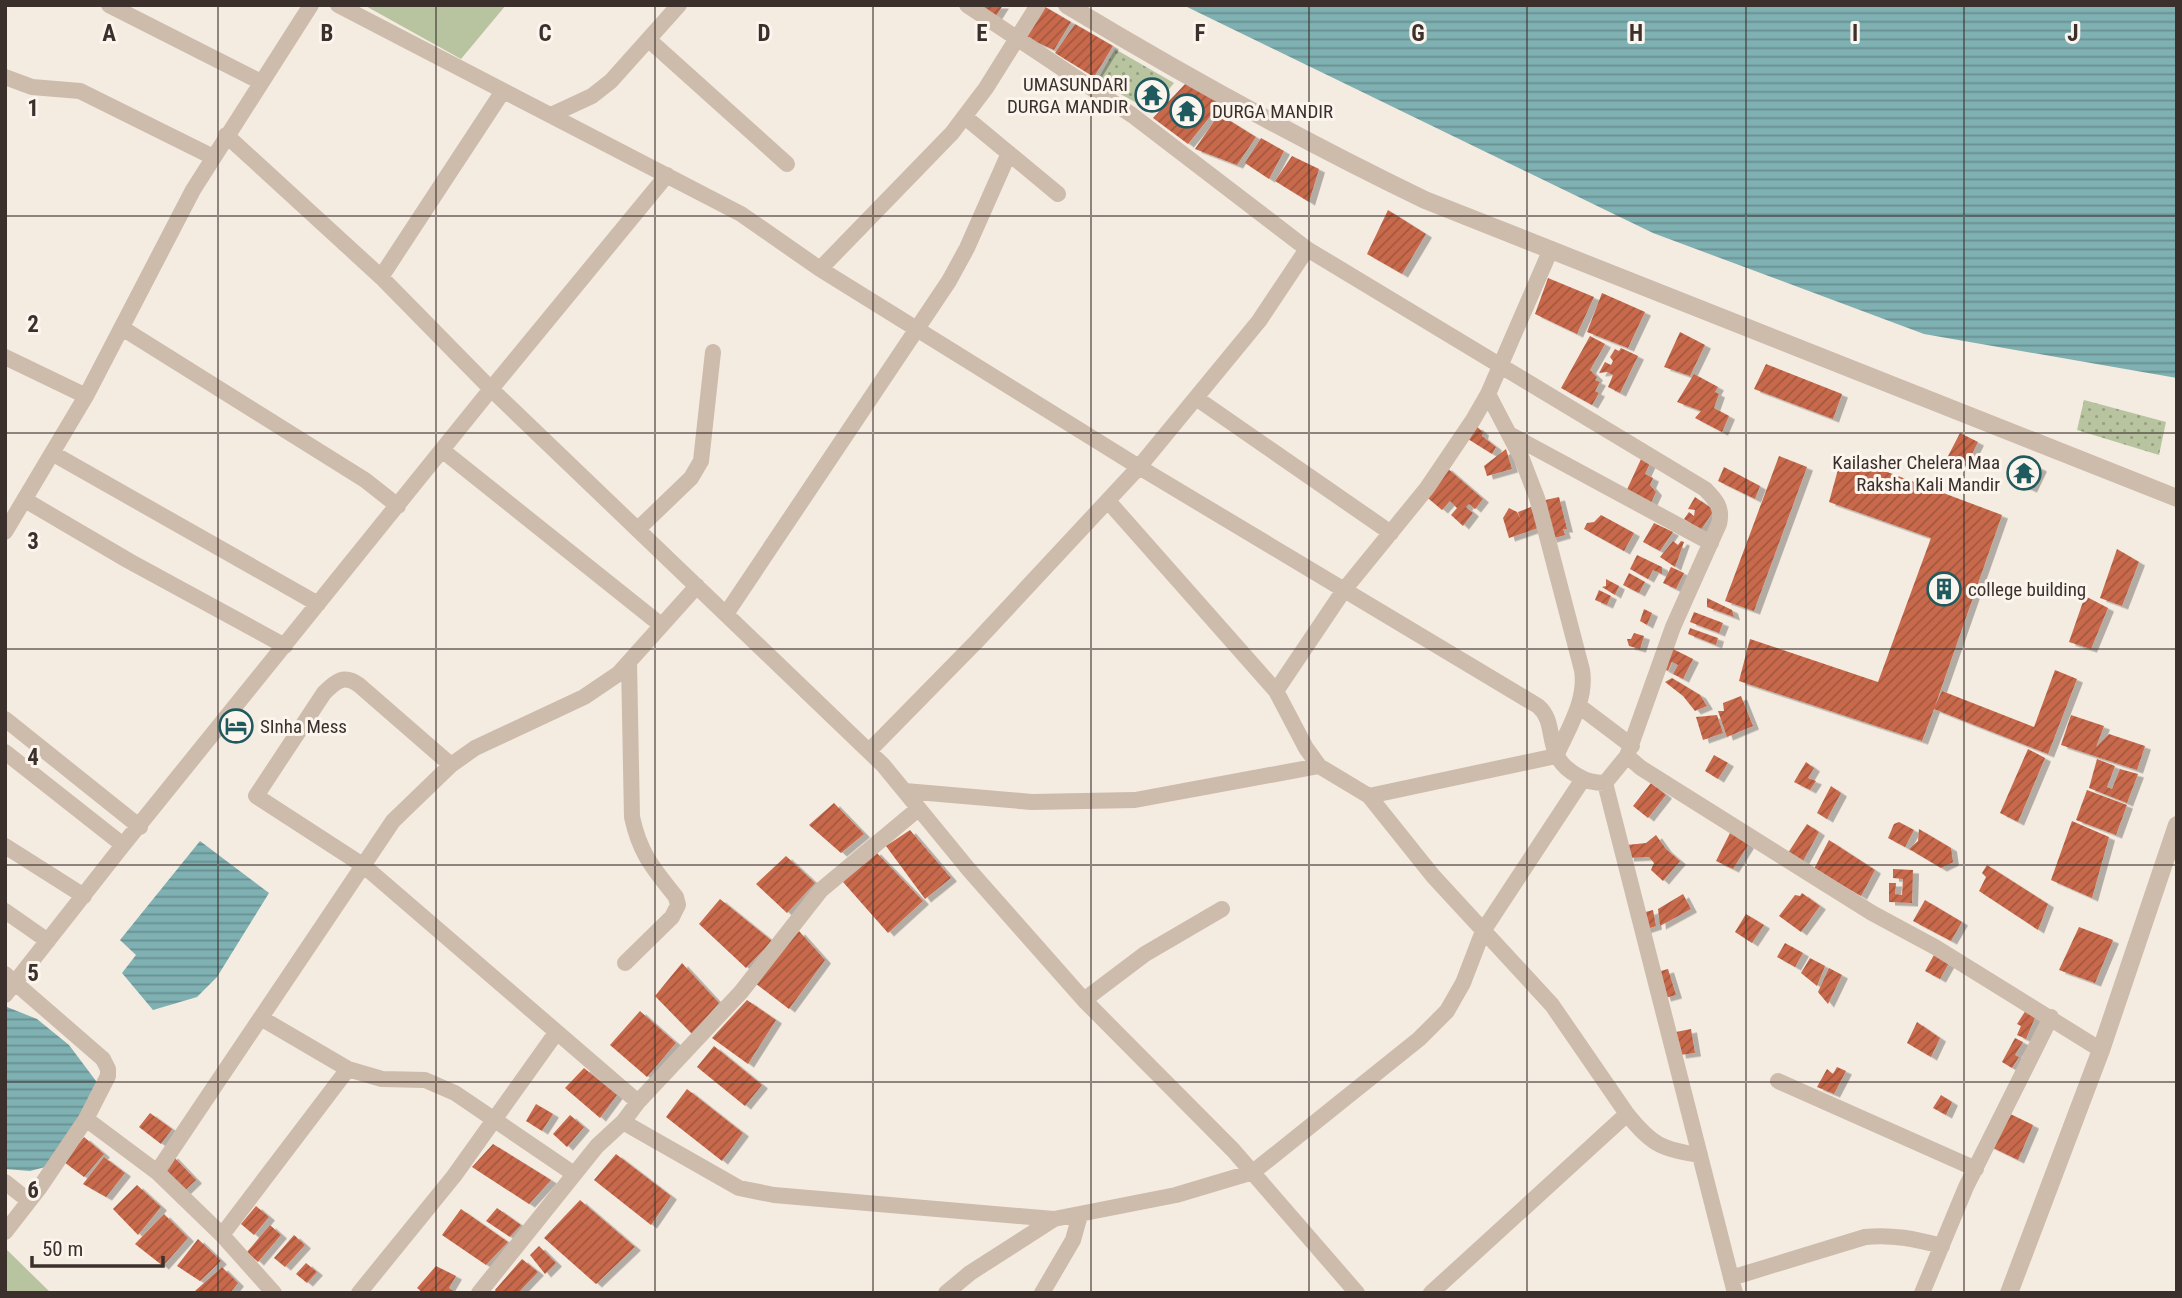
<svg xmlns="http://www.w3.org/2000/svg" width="2182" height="1298" viewBox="0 0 2182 1298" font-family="'Roboto Condensed',sans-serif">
	<defs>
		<pattern id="park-dots" width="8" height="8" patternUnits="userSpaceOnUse" patternTransform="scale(1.75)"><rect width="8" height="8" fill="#b8c4a0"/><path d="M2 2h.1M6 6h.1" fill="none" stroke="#97a083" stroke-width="1.8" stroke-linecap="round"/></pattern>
		<pattern id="water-rules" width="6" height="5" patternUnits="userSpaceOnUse" patternTransform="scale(1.75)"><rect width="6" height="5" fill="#7fb0b2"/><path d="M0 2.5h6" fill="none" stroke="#699091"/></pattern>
		<pattern id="building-hatch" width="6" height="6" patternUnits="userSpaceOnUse" patternTransform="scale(1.75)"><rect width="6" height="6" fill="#c8694b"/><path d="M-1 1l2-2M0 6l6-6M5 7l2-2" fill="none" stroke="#a4573f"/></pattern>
		<filter id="shadow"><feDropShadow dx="6" dy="3.5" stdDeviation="0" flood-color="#0004"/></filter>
	</defs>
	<rect width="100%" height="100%" fill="#f4ebe1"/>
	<path fill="#b8c4a0" d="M 364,5 L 506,5 L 461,59 Z
		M 5,1248 L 51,1293 L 5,1293 Z"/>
	<path fill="url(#park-dots)" d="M 1115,49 L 1174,83 L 1151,111 L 1097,81 Z
		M 2084,400 L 2166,422 L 2159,455 L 2077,430 Z"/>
	<path fill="url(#water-rules)" d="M 1183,5 L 2177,5 L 2177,378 L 1924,334 L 1653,233 Z
		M 200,841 L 269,893 L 217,977 L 197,997 L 153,1010 L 122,973 L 136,955 L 120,940 Z
		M 7,1007 L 37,1019 L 69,1045 L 102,1089 L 49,1166 L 30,1171 L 5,1169 L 5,1009 Z"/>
	<path fill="url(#building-hatch)" filter="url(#shadow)" d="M 978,5 L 1003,5 L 996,16 Z
		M 1042,5 L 1071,22 L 1054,50 L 1023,36 Z
		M 1075,24 L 1113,46 L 1094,77 L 1055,53 Z
		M 1187,82 L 1221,103 L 1188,144 L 1153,118 Z
		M 1219,114 L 1256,137 L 1237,165 L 1195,149 Z
		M 1261,138 L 1284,151 L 1269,179 L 1245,163 Z
		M 1292,156 L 1319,169 L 1309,202 L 1275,181 Z
		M 1388,210 L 1426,234 L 1402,274 L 1367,254 Z
		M 1548,278 L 1594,297 L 1577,334 L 1535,314 Z
		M 1602,293 L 1645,312 L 1628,348 L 1587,332 Z
		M 1680,332 L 1705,345 L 1690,376 L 1664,367 Z
		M 1590,336 L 1605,344 L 1590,370 L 1597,377 L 1595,380 L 1600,382 L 1595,391 L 1599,393 L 1592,405 L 1561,388 Z
		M 1621,348 L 1638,356 L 1620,393 L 1608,387 L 1613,375 L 1607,372 L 1599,373 L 1605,362 L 1611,365 L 1613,361 L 1610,357 L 1615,349 L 1619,351 Z
		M 1766,364 L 1842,394 L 1833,419 L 1754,389 Z
		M 1694,374 L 1718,387 L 1715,392 L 1719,394 L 1714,408 L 1729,416 L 1722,432 L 1695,418 L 1701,411 L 1677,402 Z
		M 1476,426 L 1483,432 L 1482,436 L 1496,447 L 1492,454 L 1468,439 Z
		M 1960,433 L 1978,442 L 1966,466 L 1947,458 Z
		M 1506,449 L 1512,469 L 1487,476 L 1484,466 Z
		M 1842,455 L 2002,515 L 1935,706 L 1942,691 L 2034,727 L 2055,670 L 2077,679 L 2048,754 L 1934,709 L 1922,741 L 1739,681 L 1750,639 L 1878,682 L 1931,538 L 1829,502 Z
		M 1779,456 L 1807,467 L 1754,611 L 1725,601 Z
		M 1642,457 L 1651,461 L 1645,474 L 1653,478 L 1650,485 L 1656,492 L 1649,507 L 1624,496 Z
		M 2018,457 L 2041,468 L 2031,489 L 2007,479 Z
		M 1446,467 L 1483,499 L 1475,509 L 1469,504 L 1466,507 L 1473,513 L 1463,526 L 1451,515 L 1457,508 L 1450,501 L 1442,510 L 1423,494 Z
		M 1724,467 L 1760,486 L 1755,499 L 1718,481 Z
		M 1559,497 L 1567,529 L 1563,529 L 1565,535 L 1551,539 L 1541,501 Z
		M 1695,497 L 1714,510 L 1701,530 L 1684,519 L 1689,512 L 1694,516 L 1695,510 L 1688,509 Z
		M 1531,507 L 1538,528 L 1509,538 L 1503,518 L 1509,508 L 1517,512 L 1521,520 L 1518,512 Z
		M 1601,515 L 1634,533 L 1624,551 L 1584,529 L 1587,523 L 1594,522 Z
		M 1654,523 L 1673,532 L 1660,551 L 1643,542 Z
		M 1673,541 L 1678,545 L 1681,541 L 1684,542 L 1675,567 L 1660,557 Z
		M 2117,549 L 2139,562 L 2122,606 L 2100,598 Z
		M 1637,555 L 1662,567 L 1662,574 L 1653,570 L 1648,579 L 1630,569 Z
		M 1671,567 L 1684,573 L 1676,589 L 1663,583 Z
		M 1629,573 L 1645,582 L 1639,593 L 1623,585 Z
		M 1606,579 L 1619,586 L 1615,595 L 1602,587 L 1606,586 Z
		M 1599,590 L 1611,596 L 1607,605 L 1595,600 Z
		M 2085,596 L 2108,608 L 2091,649 L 2069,642 Z
		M 1707,598 L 1732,610 L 1734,617 L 1707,607 Z
		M 1644,609 L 1652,613 L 1647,625 L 1640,621 Z
		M 1694,612 L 1723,623 L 1719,633 L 1690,622 Z
		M 1690,628 L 1718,638 L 1716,645 L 1688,634 Z
		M 1634,633 L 1644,636 L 1640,649 L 1629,646 L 1627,639 L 1631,639 Z
		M 1671,648 L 1693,659 L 1683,679 L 1673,674 L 1678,665 L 1672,662 L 1668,671 L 1662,668 Z
		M 1672,678 L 1700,695 L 1707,706 L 1695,711 L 1683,696 L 1665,682 Z
		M 1741,696 L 1753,726 L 1727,737 L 1718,711 L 1724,711 L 1723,703 Z
		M 1717,715 L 1723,733 L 1703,740 L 1696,717 Z
		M 2071,715 L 2104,726 L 2096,747 L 2109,734 L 2145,746 L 2137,770 L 2061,745 Z
		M 2028,749 L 2045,758 L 2018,822 L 2000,813 Z
		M 1714,755 L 1728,763 L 1718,779 L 1705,771 Z
		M 2097,759 L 2115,766 L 2107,787 L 2112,789 L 2120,769 L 2138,774 L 2127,803 L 2089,788 Z
		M 1806,762 L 1814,768 L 1808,778 L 1816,781 L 1810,790 L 1794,782 Z
		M 1651,783 L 1666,795 L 1648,818 L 1633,806 Z
		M 1831,786 L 1841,793 L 1827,819 L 1817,813 Z
		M 2087,790 L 2127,805 L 2116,835 L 2076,820 Z
		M 834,803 L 864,834 L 841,853 L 809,825 Z
		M 2072,821 L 2109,837 L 2092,898 L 2051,880 Z
		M 1899,822 L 1914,830 L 1905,847 L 1888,838 L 1894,824 Z
		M 1807,824 L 1819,832 L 1803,861 L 1788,853 Z
		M 1919,829 L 1951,848 L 1953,862 L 1941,868 L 1909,849 L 1918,841 Z
		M 910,830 L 951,878 L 925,899 L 886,846 Z
		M 1731,831 L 1748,845 L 1733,869 L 1716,861 Z
		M 1656,835 L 1666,849 L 1680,861 L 1663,881 L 1651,870 L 1654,863 L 1649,857 L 1628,858 L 1627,845 L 1646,843 Z
		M 1829,840 L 1875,870 L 1861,896 L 1814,869 Z
		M 875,851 L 923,901 L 888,933 L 843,882 Z
		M 786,856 L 815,883 L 787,913 L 756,884 Z
		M 1987,865 L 2048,904 L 2038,930 L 1979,891 L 1986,877 L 1982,873 Z
		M 1893,869 L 1913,870 L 1912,903 L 1889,902 L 1889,883 L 1896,883 L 1895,894 L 1902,895 L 1903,879 L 1893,878 Z
		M 1802,893 L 1820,906 L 1801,932 L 1779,916 L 1795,895 L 1800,896 Z
		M 1683,894 L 1691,909 L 1660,926 L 1658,909 Z
		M 720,899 L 772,941 L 746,968 L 699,924 Z
		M 1925,900 L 1962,922 L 1951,941 L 1913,921 Z
		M 1653,910 L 1656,926 L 1644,930 L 1642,913 Z
		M 1746,914 L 1764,925 L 1752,943 L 1735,932 Z
		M 2079,927 L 2113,940 L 2095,983 L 2059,970 Z
		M 799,931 L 825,960 L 789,1009 L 755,983 Z
		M 1785,943 L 1803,953 L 1795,967 L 1777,957 Z
		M 1934,955 L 1949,963 L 1940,979 L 1925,971 Z
		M 1810,958 L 1825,966 L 1817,986 L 1801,973 Z
		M 682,963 L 719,1003 L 692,1034 L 655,996 Z
		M 1829,968 L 1842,975 L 1828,1004 L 1818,992 Z
		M 1668,969 L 1676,995 L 1665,998 L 1657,972 Z
		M 747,1000 L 776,1020 L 748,1064 L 712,1038 Z
		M 2026,1010 L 2037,1013 L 2026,1039 L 2017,1035 L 2021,1026 L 2017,1024 Z
		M 640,1011 L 676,1043 L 647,1077 L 610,1045 Z
		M 1917,1022 L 1940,1038 L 1931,1057 L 1907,1043 Z
		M 1691,1029 L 1695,1053 L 1680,1055 L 1676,1032 Z
		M 2015,1038 L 2023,1042 L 2015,1055 L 2019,1057 L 2012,1068 L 2002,1062 Z
		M 714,1046 L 762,1085 L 745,1106 L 697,1067 Z
		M 1837,1067 L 1846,1071 L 1834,1094 L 1817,1087 L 1827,1069 L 1833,1074 Z
		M 584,1068 L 617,1095 L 600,1118 L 565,1088 Z
		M 687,1089 L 743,1133 L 722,1161 L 666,1117 Z
		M 1941,1095 L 1952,1102 L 1946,1115 L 1933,1108 Z
		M 536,1104 L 553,1114 L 542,1131 L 526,1121 Z
		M 2000,1109 L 2033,1125 L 2018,1160 L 1983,1143 Z
		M 150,1113 L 172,1129 L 161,1144 L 139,1127 Z
		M 570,1115 L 584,1127 L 567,1147 L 553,1134 Z
		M 84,1137 L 104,1154 L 84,1177 L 64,1162 Z
		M 493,1144 L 551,1180 L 529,1204 L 472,1167 Z
		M 616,1154 L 671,1196 L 651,1225 L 594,1180 Z
		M 172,1155 L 196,1180 L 176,1199 L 156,1175 Z
		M 104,1157 L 125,1173 L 106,1197 L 83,1184 Z
		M 137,1185 L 161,1207 L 138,1235 L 113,1209 Z
		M 580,1200 L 635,1247 L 596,1284 L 544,1238 Z
		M 256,1206 L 269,1217 L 254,1235 L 241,1224 Z
		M 497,1208 L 521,1225 L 510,1237 L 486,1221 Z
		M 461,1209 L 508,1242 L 486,1265 L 442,1235 Z
		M 164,1214 L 188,1238 L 163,1266 L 135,1244 Z
		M 270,1225 L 281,1235 L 258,1262 L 247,1252 Z
		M 294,1235 L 305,1245 L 285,1267 L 274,1258 Z
		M 198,1239 L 221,1261 L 200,1281 L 177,1266 Z
		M 539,1246 L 556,1263 L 545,1274 L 530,1255 Z
		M 522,1259 L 538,1272 L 518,1293 L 497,1293 L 495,1290 Z
		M 306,1263 L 317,1272 L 307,1283 L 296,1274 Z
		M 436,1266 L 456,1276 L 449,1288 L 456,1293 L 423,1293 L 417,1288 Z
		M 222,1267 L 238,1283 L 230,1293 L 195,1291 Z"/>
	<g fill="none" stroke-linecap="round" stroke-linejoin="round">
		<path stroke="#cdbbac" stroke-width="16" d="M 109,5 L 261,82
			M 338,5 L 741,214 L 820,269 L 1139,467 L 976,642 L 869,751
			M 967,5 L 1132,115 L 1307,249 L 1705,489 C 1716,500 1723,508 1719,524 L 1673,627 L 1627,756
			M 649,40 L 787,164
			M 5,77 L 32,87 L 80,91 L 213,157
			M 551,115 L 592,96 L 611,81 L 679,5
			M 965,117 L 1058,194
			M 226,135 L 381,277 L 491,389 L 883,765 L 970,871 L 1084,1000 L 1233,1150 L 1357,1293
			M 1307,249 L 1259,321 L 1139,467 L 1538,706 C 1560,725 1540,755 1578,776 C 1587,782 1595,783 1605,783 L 1627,756 L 1641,768 L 1872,913 L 1935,947 L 2101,1050
			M 820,269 L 952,133 L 986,88 L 1038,5
			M 381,277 L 503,91
			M 122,328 L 365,480 L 398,506
			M 5,357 L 86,396
			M 1196,398 L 1391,533
			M 1511,435 L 1711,543
			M 442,450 L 661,625
			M 52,453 L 318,604
			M 25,500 L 129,561 L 285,646
			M 1108,501 L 1276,691
			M 638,529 L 691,478 L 701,461 L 713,352
			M 5,532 L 86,396 L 193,190 L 311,5
			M 726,614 L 949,281 L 967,248 L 1009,153
			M 1579,706 L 1632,746
			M 5,719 L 140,827
			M 5,752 L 123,845
			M 451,765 L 359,685 C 344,674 336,681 324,693 L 256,796 L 364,866 L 638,1102
			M 1319,766 L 1306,748 L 1276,691 L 1344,590 L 1427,488 L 1473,420 L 1488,394 L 1551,249
			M 1605,783 L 1735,1293
			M 905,791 L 1032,802 L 1135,800 L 1319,766 L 1369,796 L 1556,756 C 1568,729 1587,700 1582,670 L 1537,498 L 1522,459 L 1488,394
			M 1369,796 L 1433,876 L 1552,1005 L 1627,1114
			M 5,846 L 84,896
			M 5,911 L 48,941
			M 625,963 L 672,917 L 678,905 L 676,897 C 653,868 640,854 632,817 L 629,662
			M 5,974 L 103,1059 L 108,1069 L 108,1076 L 86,1119
			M 5,995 L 123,845 L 491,389 L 667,175
			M 1084,1000 L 1145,954 L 1222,909
			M 261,1018 L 348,1069 L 382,1079 L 425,1080 L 455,1093 L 574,1174
			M 1778,1081 L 1976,1169
			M 623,1122 L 739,1188 L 774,1195 L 1054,1219
			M 157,1172 L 393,821 L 451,765 L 475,748 L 584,697 L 618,674 L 697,586
			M 5,1182 L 29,1201
			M 5,1232 L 40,1187 L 86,1119 L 157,1172 L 222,1235 L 274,1293
			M 222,1235 L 348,1069
			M 1731,1278 L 1865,1237 C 1892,1234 1915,1239 1942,1246
			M 359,1293 L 454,1176 L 556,1033
			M 479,1293 L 597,1146 L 623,1122 L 638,1102 L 741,992 L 821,890 L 918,809
			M 946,1293 L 970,1273 L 1054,1219 L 1176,1195 L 1253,1172 L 1419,1039 L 1447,1011 L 1463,983 L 1483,931 L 1583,779
			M 1042,1293 L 1073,1240 L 1080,1215
			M 1431,1293 L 1627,1114 C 1651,1144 1662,1150 1700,1155
			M 1922,1293 L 1966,1187 L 2051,1017"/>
		<path stroke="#cdbbac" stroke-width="18" d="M 1067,5 C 1183,75 1303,141 1425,200 L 2177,498
			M 2009,1293 L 2101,1050 L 2177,825"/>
	</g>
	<path fill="none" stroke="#3b302b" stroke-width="2" stroke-opacity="0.55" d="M 218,5 L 218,1293M 436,5 L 436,1293M 655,5 L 655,1293M 873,5 L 873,1293M 1091,5 L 1091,1293M 1309,5 L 1309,1293M 1527,5 L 1527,1293M 1746,5 L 1746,1293M 1964,5 L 1964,1293M 5,216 L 2177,216M 5,433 L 2177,433M 5,649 L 2177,649M 5,865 L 2177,865M 5,1082 L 2177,1082"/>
	<defs>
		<symbol id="temple-ring" viewBox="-11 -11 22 22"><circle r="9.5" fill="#fbf5ee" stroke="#1f5a5e" stroke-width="1.5"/><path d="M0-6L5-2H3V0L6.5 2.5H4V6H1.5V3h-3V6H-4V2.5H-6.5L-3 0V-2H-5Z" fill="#1f5a5e"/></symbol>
		<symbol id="building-ring" viewBox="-11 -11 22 22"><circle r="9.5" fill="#fbf5ee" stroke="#1f5a5e" stroke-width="1.5"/><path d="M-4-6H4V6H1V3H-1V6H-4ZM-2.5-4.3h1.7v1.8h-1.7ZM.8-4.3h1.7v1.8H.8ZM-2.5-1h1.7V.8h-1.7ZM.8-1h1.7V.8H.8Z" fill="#1f5a5e"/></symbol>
		<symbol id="hotel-ring" viewBox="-11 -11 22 22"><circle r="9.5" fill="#fbf5ee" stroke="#1f5a5e" stroke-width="1.5"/><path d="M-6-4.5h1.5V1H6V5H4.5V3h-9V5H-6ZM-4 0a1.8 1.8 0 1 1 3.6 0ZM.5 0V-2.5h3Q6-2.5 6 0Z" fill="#1f5a5e"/></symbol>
	</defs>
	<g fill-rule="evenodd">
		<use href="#temple-ring" x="1133" y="76" width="38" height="38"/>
		<use href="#temple-ring" x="1168" y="92" width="38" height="38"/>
		<use href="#temple-ring" x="2005" y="454" width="38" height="38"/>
		<use href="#building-ring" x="1925" y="570" width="38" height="38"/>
		<use href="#hotel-ring" x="217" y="707" width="38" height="38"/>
	</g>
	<g text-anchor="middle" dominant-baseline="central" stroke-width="6" stroke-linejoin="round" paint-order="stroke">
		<g font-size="19" fill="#3b302b" stroke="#fbf5ee" text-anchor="start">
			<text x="1128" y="84" text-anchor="end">UMASUNDARI<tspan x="1128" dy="22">DURGA MANDIR</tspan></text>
			<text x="1212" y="111">DURGA MANDIR</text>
			<text x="2000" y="462" text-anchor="end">Kailasher Chelera Maa<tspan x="2000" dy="22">Raksha Kali Mandir</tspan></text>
			<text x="1968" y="589">college building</text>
			<text x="260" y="726">SInha Mess</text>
		</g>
	</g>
	<g font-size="23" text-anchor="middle" font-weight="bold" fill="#3b302b" stroke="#fbf5ee" stroke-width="6" stroke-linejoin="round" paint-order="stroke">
		<text x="109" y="41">A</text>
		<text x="327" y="41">B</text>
		<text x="545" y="41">C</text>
		<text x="764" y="41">D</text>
		<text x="982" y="41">E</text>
		<text x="1200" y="41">F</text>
		<text x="1418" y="41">G</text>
		<text x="1636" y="41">H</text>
		<text x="1855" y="41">I</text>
		<text x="2073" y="41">J</text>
		<text x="33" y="116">1</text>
		<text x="33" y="332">2</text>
		<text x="33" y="549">3</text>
		<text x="33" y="765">4</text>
		<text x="33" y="981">5</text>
		<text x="33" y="1198">6</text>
	</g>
	<rect width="2182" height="1298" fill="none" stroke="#3b302b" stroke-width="14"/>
	<path d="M32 1256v10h131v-10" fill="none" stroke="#3b302b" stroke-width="3.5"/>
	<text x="42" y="1256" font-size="21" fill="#3b302b" stroke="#fbf5ee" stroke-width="5" paint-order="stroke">50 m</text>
</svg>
